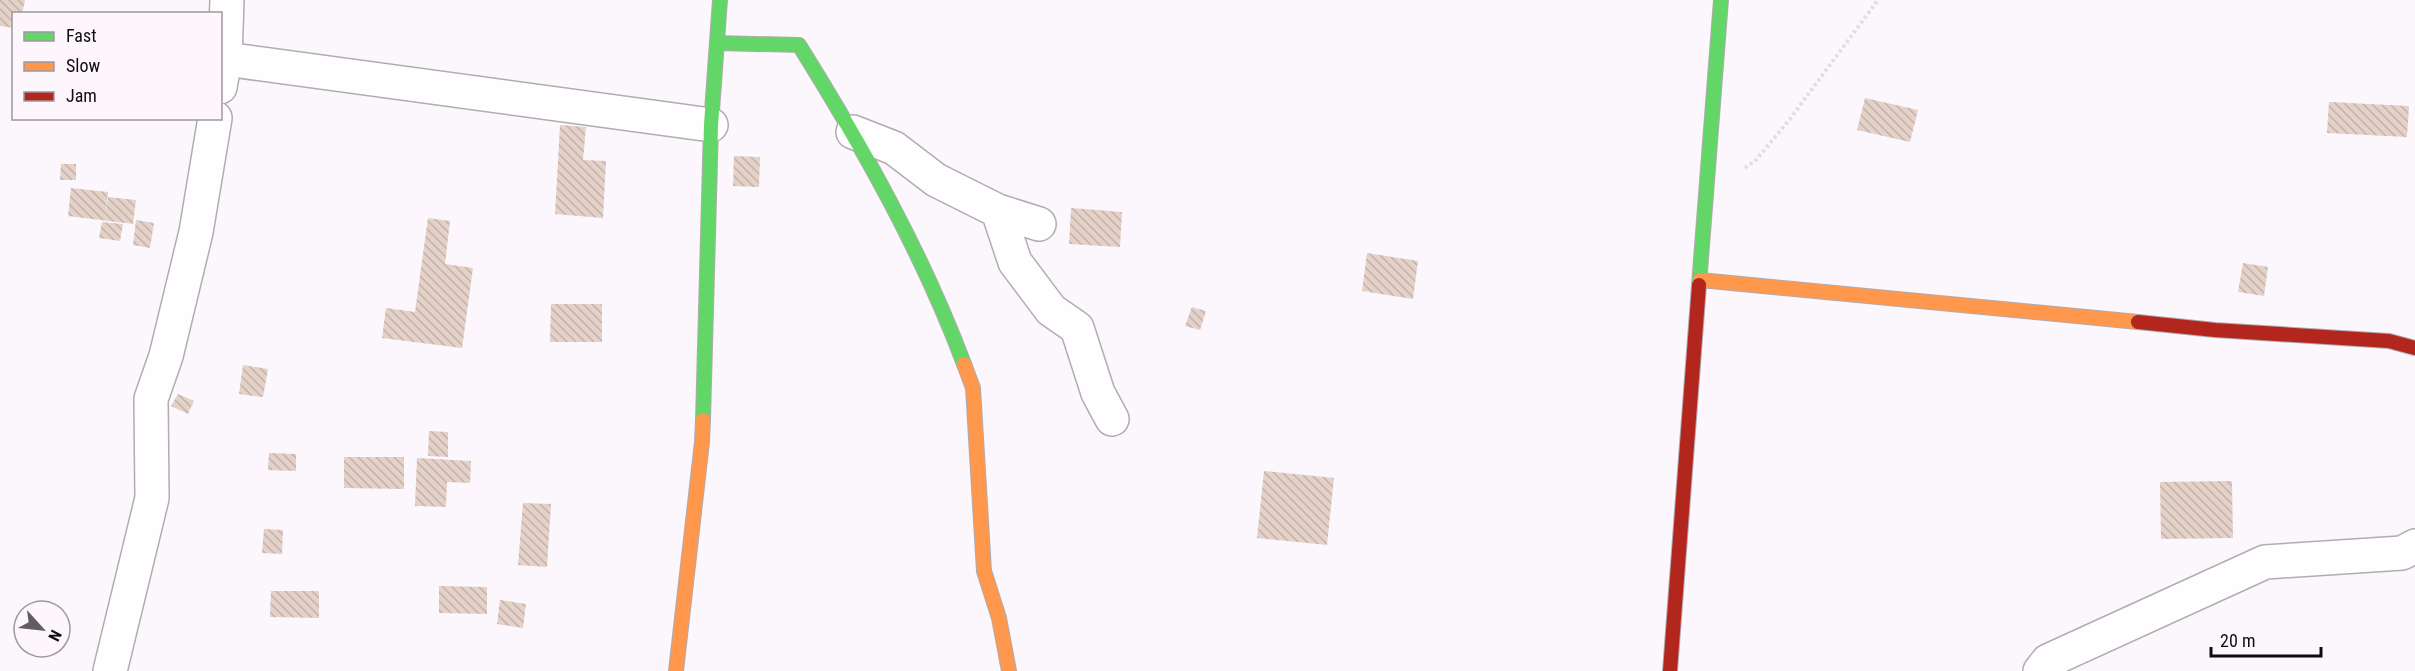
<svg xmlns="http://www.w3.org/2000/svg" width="2415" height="671" viewBox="0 0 2415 671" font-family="'Roboto Condensed',sans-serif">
	<defs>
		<pattern id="building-back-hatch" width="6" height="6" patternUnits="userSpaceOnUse" patternTransform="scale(1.5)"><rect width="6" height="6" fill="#e4d1c8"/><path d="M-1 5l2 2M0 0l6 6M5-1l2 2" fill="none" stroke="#c2b2ab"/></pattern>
	</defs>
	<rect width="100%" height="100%" fill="#fcf7fc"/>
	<path fill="url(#building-back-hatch)" d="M 0,0 L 25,0 L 22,14 L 14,14 L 14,28 L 0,26 Z
		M 1865,98 L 1918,110 L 1910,142 L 1857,130 Z
		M 2329,102 L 2409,106 L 2407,137 L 2327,133 Z
		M 560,125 L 586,127 L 583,160 L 606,161 L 603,218 L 555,214 Z
		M 734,156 L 760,157 L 759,187 L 733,186 Z
		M 61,164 L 76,164 L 76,180 L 60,180 Z
		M 71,188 L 108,192 L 105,216 L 108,197 L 136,200 L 133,224 L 68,216 Z
		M 1071,208 L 1122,212 L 1120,247 L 1069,244 Z
		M 428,218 L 450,221 L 445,264 L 473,268 L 462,348 L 382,338 L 386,308 L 415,312 Z
		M 136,220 L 154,223 L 150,248 L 133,245 Z
		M 102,222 L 123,224 L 120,241 L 99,238 Z
		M 1367,253 L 1418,261 L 1413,299 L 1362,291 Z
		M 2243,263 L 2268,267 L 2264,296 L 2238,292 Z
		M 551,304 L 602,304 L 602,342 L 550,342 Z
		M 1192,307 L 1206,311 L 1200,330 L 1185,326 Z
		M 243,365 L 268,369 L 263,397 L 239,394 Z
		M 178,394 L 194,401 L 188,414 L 171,406 Z
		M 429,431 L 448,432 L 448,457 L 428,456 Z
		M 269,453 L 296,454 L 296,471 L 268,470 Z
		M 344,457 L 404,457 L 404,489 L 344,488 Z
		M 417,458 L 471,461 L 470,483 L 447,482 L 446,507 L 415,506 Z
		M 1264,471 L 1334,478 L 1327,545 L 1257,538 Z
		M 2232,481 L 2233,538 L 2161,539 L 2160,482 Z
		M 523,503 L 551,504 L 547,567 L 518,565 Z
		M 264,529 L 283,530 L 282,554 L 262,553 Z
		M 439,586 L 487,587 L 487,614 L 439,613 Z
		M 271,591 L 319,591 L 319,618 L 270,617 Z
		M 500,600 L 526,604 L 523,628 L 497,624 Z"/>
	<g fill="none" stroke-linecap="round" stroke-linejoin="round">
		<defs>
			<path id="street" d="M 227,0 L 225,59 L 711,125
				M 220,87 L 225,59
				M 853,132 L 894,148 L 936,180 L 998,211 L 1039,224
				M 998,211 L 1015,262 L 1051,310 L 1077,328 L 1098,393 L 1112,419
				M 110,671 L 152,498 L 151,399 L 166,356 L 196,232 L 215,118
				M 2040,671 L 2048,661 L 2265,562 L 2402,553 L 2415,546"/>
			<path id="fast" d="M 717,43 L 799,45 C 862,146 922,252 964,364
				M 1699,285 L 1721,0
				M 703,420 L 711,125 L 720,0"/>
			<path id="slow" d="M 1700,280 L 2138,322
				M 964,364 L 973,388 L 984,571 L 999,618 L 1009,671
				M 676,671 L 702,442 L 703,420"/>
			<path id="jam" d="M 2138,322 L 2215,330 L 2389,341 L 2415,348
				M 1670,671 L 1699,285"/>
		</defs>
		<use href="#street" stroke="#b0acb0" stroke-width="36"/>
		<use href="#fast" stroke="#b0acb0" stroke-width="16"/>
		<use href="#slow" stroke="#b0acb0" stroke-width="16"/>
		<use href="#jam" stroke="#b0acb0" stroke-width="16"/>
		<path stroke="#e0dfe0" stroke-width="4" stroke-dasharray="3 3" stroke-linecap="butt" d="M 1745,168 L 1756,160 L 1790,119 L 1878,0"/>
		<use href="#street" stroke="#fffeff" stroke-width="33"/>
		<use href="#fast" stroke="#63d668" stroke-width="14"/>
		<use href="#slow" stroke="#ff974d" stroke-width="14"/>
		<use href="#jam" stroke="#b3261e" stroke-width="14"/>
	</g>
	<rect x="12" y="12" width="210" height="108" fill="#fdf6fd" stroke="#9d989d" stroke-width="1.5"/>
	<rect x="24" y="32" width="30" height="9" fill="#63d668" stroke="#9d989d" stroke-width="1.5"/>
	<text x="66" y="42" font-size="18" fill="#0e0c0e">Fast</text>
	<rect x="24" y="62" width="30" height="9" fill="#ff974d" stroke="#9d989d" stroke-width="1.5"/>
	<text x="66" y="72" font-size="18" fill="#0e0c0e">Slow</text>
	<rect x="24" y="92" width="30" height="9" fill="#b3261e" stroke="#9d989d" stroke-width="1.5"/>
	<text x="66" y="102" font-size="18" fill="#0e0c0e">Jam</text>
	<g transform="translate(42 629) rotate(117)"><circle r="28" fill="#fdf6fd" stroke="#9d989d" stroke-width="1.5"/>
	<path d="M0-4.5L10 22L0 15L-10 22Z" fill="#615e61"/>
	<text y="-9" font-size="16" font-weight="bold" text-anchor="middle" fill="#0e0c0e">N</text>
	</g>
	<path d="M2211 647v9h110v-9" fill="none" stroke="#0e0c0e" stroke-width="3"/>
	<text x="2220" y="647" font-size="18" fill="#0e0c0e" stroke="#fdf6fd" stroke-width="4.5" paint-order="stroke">20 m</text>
</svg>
